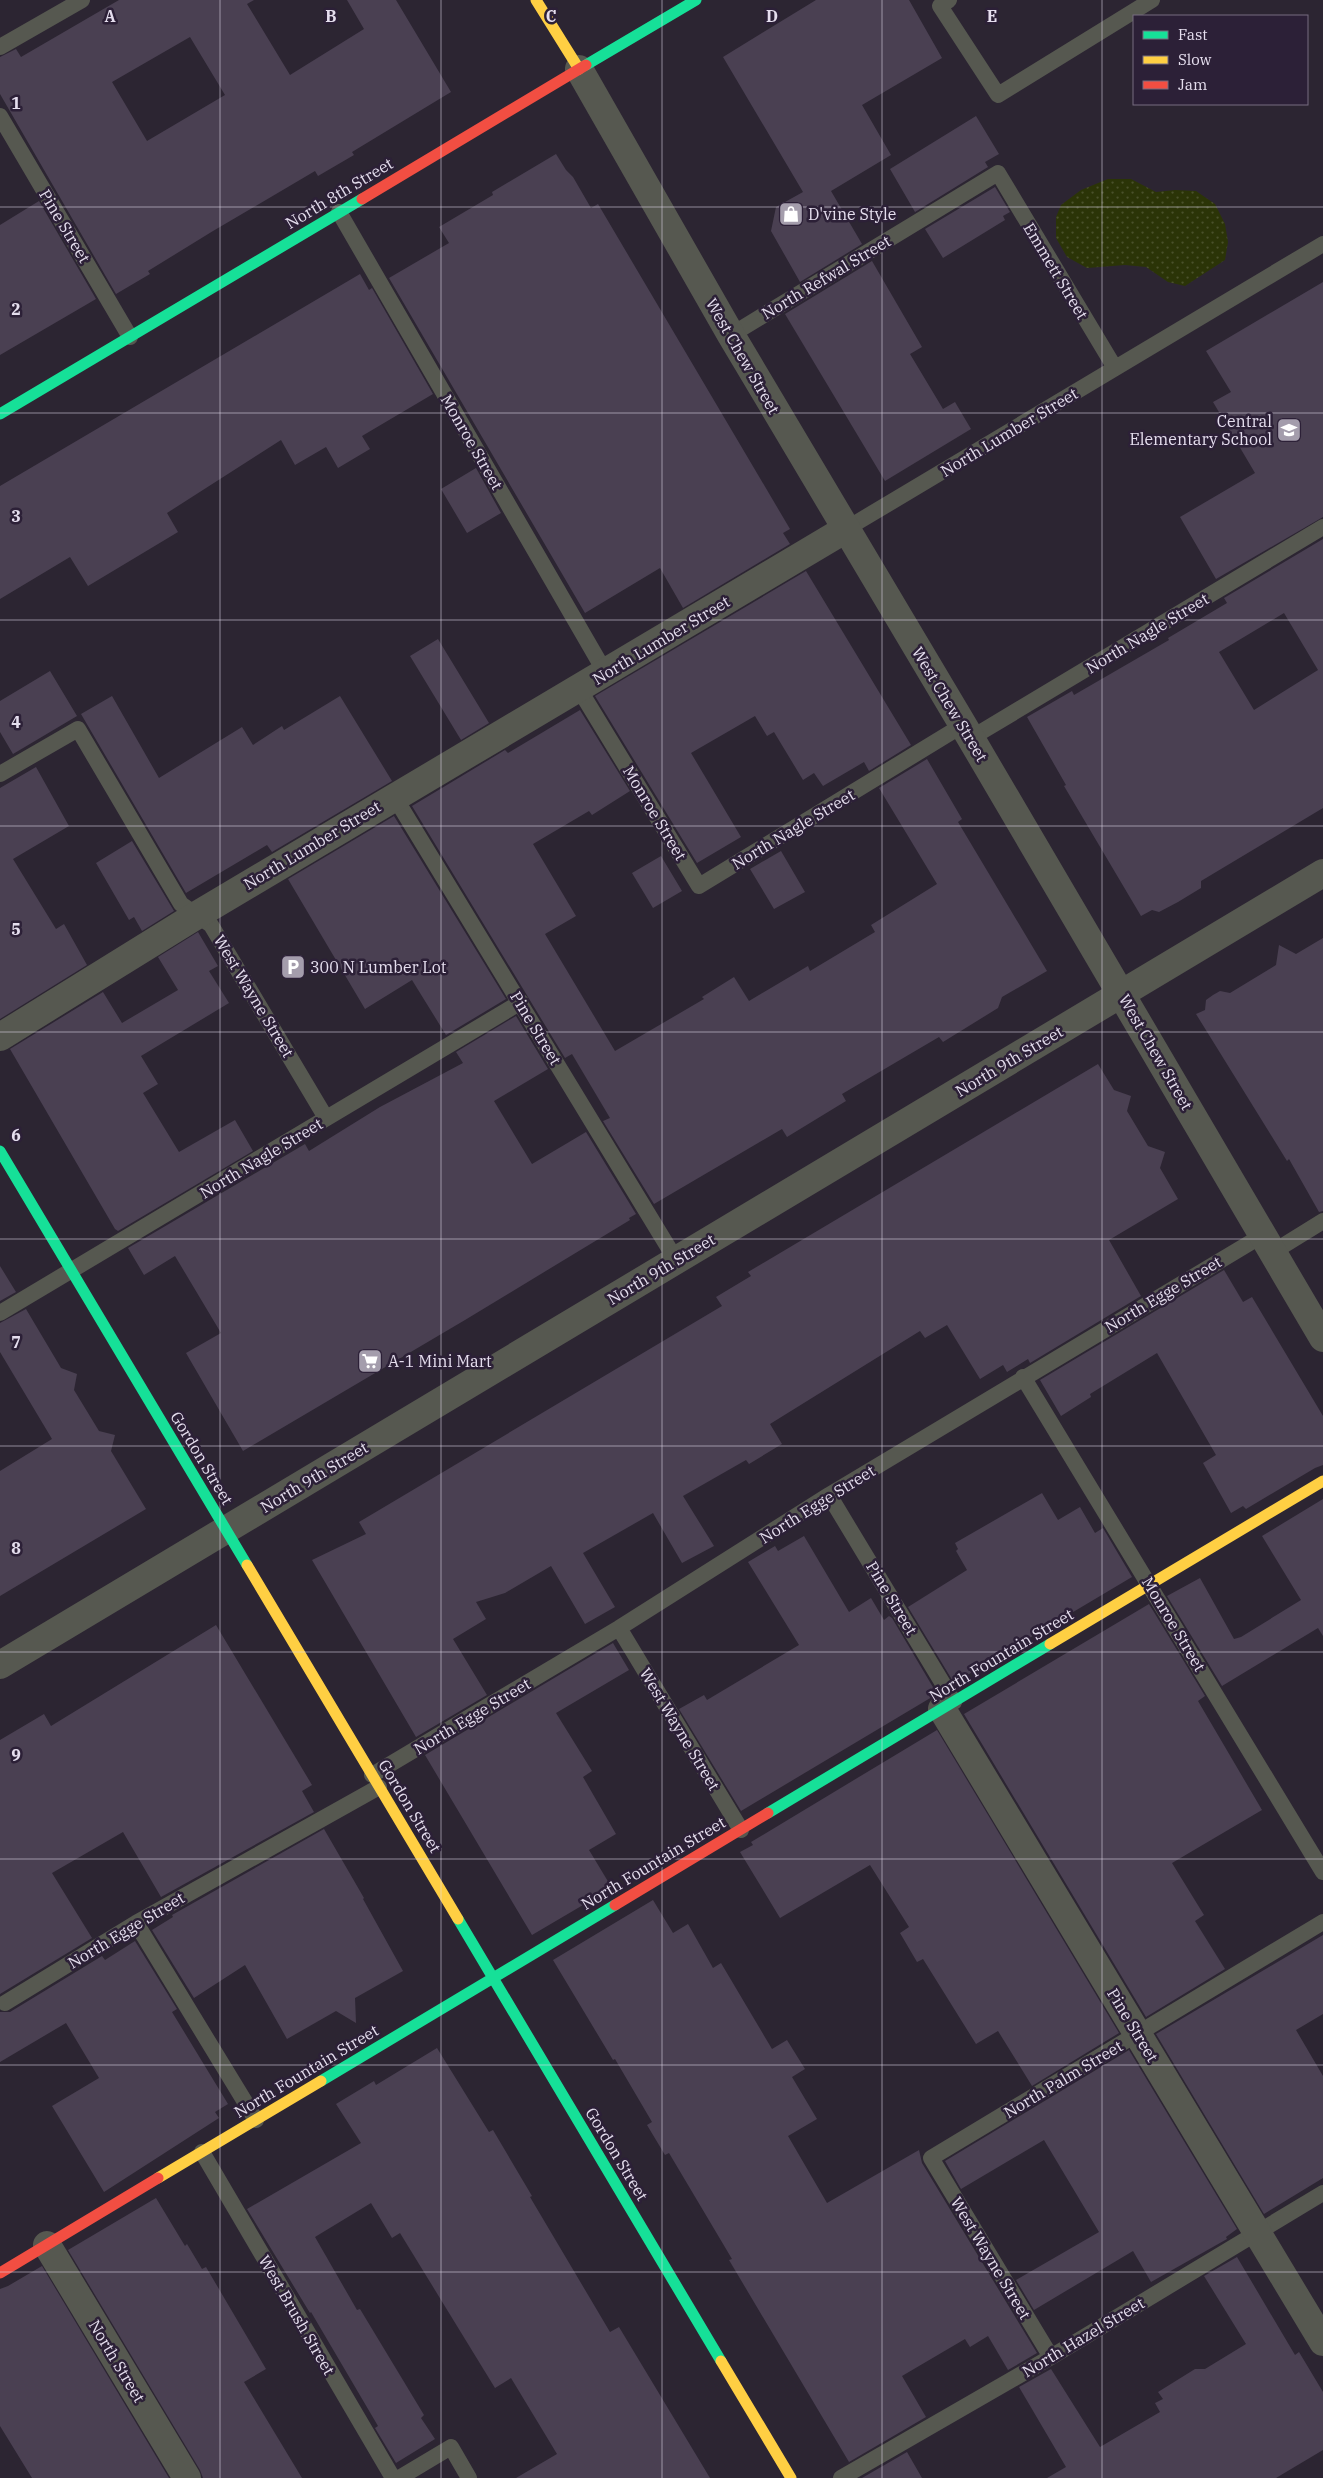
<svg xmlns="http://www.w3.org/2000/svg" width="1323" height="2478" viewBox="0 0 1323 2478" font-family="'IBM Plex Serif',serif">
	<defs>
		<pattern id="park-dots" width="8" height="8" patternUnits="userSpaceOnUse" patternTransform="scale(1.25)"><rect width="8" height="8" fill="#2b3407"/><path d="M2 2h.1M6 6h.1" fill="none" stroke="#4a512b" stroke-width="1.8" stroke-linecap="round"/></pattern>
	</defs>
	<rect width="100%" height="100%" fill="#2c2532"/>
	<path fill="url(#park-dots)" d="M 1108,179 L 1131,179 L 1156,192 L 1175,190 L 1196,191 L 1215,204 L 1225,224 L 1228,242 L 1225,260 L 1185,286 L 1168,282 L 1146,267 L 1125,265 L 1087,268 L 1067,257 L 1056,238 L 1056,217 L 1061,205 L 1081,190 Z"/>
	<path fill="#4a4052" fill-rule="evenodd" d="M 119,0 L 254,0 L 247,4 L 290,75 L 364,29 L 347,0 L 396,0 L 451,92 L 352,152 L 354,155 L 318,176 L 315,171 L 213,231 L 148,271 L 150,274 L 116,294 L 0,94 L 0,57 L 16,49 L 21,57 ZM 190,37 L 225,95 L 147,141 L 112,82 Z
		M 816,0 L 909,0 L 942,58 L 862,105 L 891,155 L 831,191 L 862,244 L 800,282 L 771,231 L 776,207 L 803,192 L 723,57 Z
		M 976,116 L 999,154 L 985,162 L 988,167 L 915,212 L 890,169 Z
		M 556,154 L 566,170 L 573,177 L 591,208 L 598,204 L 790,529 L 783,533 L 790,544 L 683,608 L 660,568 L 585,613 L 389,278 L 449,243 L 439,227 L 493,195 L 492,192 Z
		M 995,187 L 1010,212 L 1003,216 L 1005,220 L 943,258 L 925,229 Z
		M 39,201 L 96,299 L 0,355 L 0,225 Z
		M 872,261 L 922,347 L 910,354 L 943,409 L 955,402 L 971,429 L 885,481 L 785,314 Z
		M 360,274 L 369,290 L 372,288 L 433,394 L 362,436 L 370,449 L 338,468 L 326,447 L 295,465 L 281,440 L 167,513 L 178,532 L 88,586 L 70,557 L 0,599 L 0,486 Z
		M 1323,282 L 1323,517 L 1216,579 L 1180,517 L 1255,473 L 1213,402 L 1231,392 L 1206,351 Z
		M 476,468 L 501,513 L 467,533 L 441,489 Z
		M 1323,539 L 1323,808 L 1201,881 L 1201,888 L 1178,902 L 1159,912 L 1152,910 L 1141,916 L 1064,786 L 1066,785 L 1027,717 L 1072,691 L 1074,695 L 1169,640 L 1168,638 L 1227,603 L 1224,598 ZM 1284,613 L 1318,670 L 1254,710 L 1219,652 Z
		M 806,571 L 911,745 L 869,771 L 864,762 L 823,786 L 814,773 L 803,780 L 774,732 L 767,736 L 755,716 L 691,753 L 741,837 L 697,863 L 595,696 Z
		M 438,639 L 489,723 L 461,740 L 410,656 Z
		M 50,671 L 77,716 L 13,754 L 0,732 L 0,701 Z
		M 112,696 L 159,778 L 242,727 L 253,745 L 282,726 L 284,730 L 340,696 L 392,781 L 272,852 L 267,845 L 186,893 L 81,714 Z
		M 580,710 L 630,791 L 592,815 L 589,811 L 533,844 L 576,916 L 545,934 L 615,1051 L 704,999 L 702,997 L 734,977 L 749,1001 L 808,966 L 810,971 L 875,932 L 871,925 L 937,884 L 879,788 L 927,759 L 962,819 L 958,822 L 1047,971 L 1002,997 L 998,1008 L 943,1042 L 939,1037 L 842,1094 L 846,1101 L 787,1137 L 782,1129 L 654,1204 L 603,1121 L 610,1118 L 572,1054 L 565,1058 L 412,806 L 505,750 L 508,753 Z
		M 36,767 L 69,826 L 13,859 L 56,929 L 64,924 L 87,965 L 0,1019 L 0,788 Z
		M 394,816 L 506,999 L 446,1035 L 412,980 L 365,1009 L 288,879 Z
		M 132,841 L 174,911 L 142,931 L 134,917 L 129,920 L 96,863 Z
		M 781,851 L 805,892 L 774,909 L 750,869 Z
		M 661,856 L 682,891 L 653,908 L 632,873 Z
		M 198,932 L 218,966 L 209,971 L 229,1003 L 141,1056 L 158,1084 L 143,1093 L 179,1152 L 235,1120 L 253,1151 L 118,1231 L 115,1229 L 10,1049 L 103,992 L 122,1023 L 178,990 L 158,957 Z
		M 1323,938 L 1323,1211 L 1319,1212 L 1289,1159 L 1287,1161 L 1196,1014 L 1205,1010 L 1206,1000 L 1213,995 L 1220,991 L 1230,993 L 1276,965 L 1279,945 L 1296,954 Z
		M 516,1016 L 548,1069 L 494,1101 L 532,1164 L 586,1132 L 636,1214 L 629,1218 L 630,1220 L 465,1320 L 243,1451 L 186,1353 L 221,1333 L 175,1256 L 144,1275 L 128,1248 L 305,1144 L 309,1151 L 380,1107 L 463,1063 L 456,1052 Z
		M 1098,1064 L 1114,1090 L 1131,1096 L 1127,1111 L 1148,1146 L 1165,1152 L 1160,1168 L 1178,1199 L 1109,1240 L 1141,1296 L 1030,1363 L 1028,1359 L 1007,1372 L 1003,1365 L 980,1379 L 947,1325 L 925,1338 L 920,1331 L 770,1424 L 782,1444 L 749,1464 L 746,1460 L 683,1496 L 714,1546 L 682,1563 L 653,1513 L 583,1553 L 615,1607 L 585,1624 L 551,1566 L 505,1593 L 476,1602 L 486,1619 L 453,1639 L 487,1695 L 416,1737 L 312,1560 L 366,1534 L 359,1522 L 722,1306 L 716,1297 L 751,1276 L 748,1272 Z
		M 0,1266 L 16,1292 L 0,1301 Z
		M 1224,1270 L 1243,1302 L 1252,1297 L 1323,1416 L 1323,1465 L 1315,1468 L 1246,1509 L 1243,1506 L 1231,1513 L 1203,1463 L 1216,1455 L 1157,1353 L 1090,1394 L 1091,1397 L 1061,1416 L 1040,1380 Z
		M 26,1309 L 61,1368 L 77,1374 L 74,1390 L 99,1431 L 115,1435 L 111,1451 L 146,1509 L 0,1596 L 0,1471 L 52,1439 L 0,1352 L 0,1323 Z
		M 1042,1493 L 1058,1520 L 1080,1507 L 1095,1533 L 1103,1528 L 1132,1577 L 954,1683 L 908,1607 L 967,1570 L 956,1551 L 958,1549 L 955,1543 Z
		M 1323,1499 L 1323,1636 L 1318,1628 L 1222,1686 L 1167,1596 L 1200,1578 L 1234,1639 L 1241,1637 L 1301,1600 L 1262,1536 Z
		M 804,1536 L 849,1612 L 871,1598 L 884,1620 L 889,1616 L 892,1618 L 937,1694 L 741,1811 L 679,1709 L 704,1695 L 707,1700 L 799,1645 L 748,1562 L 775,1546 L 778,1551 Z
		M 1149,1604 L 1205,1696 L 1198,1701 L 1262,1810 L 1172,1863 L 1204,1915 L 1195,1921 L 1225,1969 L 1146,2017 L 964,1714 Z
		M 216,1625 L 312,1785 L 302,1791 L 314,1812 L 161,1897 L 123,1832 L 52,1873 L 92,1938 L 0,1994 L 0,1740 L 44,1714 L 51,1726 Z
		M 613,1643 L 629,1670 L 556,1713 L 592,1771 L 583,1777 L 616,1834 L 589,1850 L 612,1888 L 532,1935 L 425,1755 Z
		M 937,1730 L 1119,2033 L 1032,2086 L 998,2031 L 976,2044 L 923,1959 L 917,1962 L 900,1933 L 909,1927 L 870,1865 L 780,1918 L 740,1852 L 753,1845 L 751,1842 Z
		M 324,1829 L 364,1898 L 363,1899 L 403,1971 L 355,1998 L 356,2023 L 336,2011 L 287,2039 L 245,1965 L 194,1998 L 152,1930 L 173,1917 L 172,1915 Z
		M 653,1900 L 673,1933 L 688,1924 L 713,1968 L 721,1963 L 772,2049 L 787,2040 L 805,2069 L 792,2077 L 817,2119 L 788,2136 L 827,2203 L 919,2150 L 922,2163 L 1037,2353 L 1008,2370 L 988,2336 L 970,2347 L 965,2339 L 902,2376 L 926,2417 L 849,2462 L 729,2260 L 732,2259 L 669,2153 L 665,2155 L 647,2125 L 652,2122 L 615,2059 L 613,2060 L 553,1960 Z
		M 1323,1935 L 1323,2014 L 1296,2030 L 1323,2076 L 1323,2178 L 1264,2214 L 1156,2034 Z
		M 135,1941 L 177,2009 L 172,2012 L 228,2104 L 215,2112 L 219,2118 L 104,2192 L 52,2106 L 99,2078 L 66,2023 L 0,2062 L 0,2012 L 10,2012 L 102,1956 L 105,1960 Z
		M 437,2048 L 489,2132 L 493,2130 L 532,2196 L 530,2197 L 610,2332 L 619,2327 L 710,2478 L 516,2478 L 557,2454 L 511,2378 L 495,2388 L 400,2233 L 392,2238 L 371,2203 L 315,2237 L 357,2310 L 360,2309 L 424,2415 L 421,2418 L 435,2439 L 396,2463 L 375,2428 L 378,2426 L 311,2312 L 310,2313 L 247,2209 L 361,2143 L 336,2104 L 374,2081 L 376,2085 Z
		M 1129,2050 L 1237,2229 L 1226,2237 L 1227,2239 L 1151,2282 L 1133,2251 L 1034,2310 L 1016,2280 L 1099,2232 L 1044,2140 L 961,2189 L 945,2161 Z
		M 156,2198 L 185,2246 L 187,2244 L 202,2269 L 206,2267 L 266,2369 L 244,2382 L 302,2478 L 203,2478 L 200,2470 L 68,2250 Z
		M 1237,2257 L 1295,2355 L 1299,2352 L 1323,2392 L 1323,2450 L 1276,2478 L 1047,2478 L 1066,2467 L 1019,2387 L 1051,2369 L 1100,2447 L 1160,2412 L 1155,2403 L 1163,2399 L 1158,2392 L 1195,2369 L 1205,2369 L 1246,2344 L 1204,2276 Z
		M 42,2266 L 169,2478 L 32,2478 L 0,2426 L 0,2289 L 8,2286 Z
		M 907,2452 L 922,2478 L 862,2478 Z"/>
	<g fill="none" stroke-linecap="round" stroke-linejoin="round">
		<path stroke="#565850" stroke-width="16" d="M 949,0 L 940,6 L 998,95 L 1152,0
			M 0,47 L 82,0
			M 0,116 L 130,337
			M 339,212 L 605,672
			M 731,335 L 998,173 L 1115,368
			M 846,529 L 1323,244
			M 579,689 L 699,886 L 963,725
			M 971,738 L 1323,527
			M 0,774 L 78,729 L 181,904 L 211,925 L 326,1118
			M 394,796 L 676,1260
			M 1273,1252 L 1323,1221
			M 0,1313 L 521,1002
			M 1023,1377 L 1323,1872
			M 829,1495 L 954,1702
			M 619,1628 L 741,1830
			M 372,1775 L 619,1628 L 829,1495 L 1263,1235
			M 136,1923 L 256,2120
			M 5,2003 L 136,1923 L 379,1787
			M 202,2152 L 393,2478
			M 1051,2357 L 931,2158 L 1323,1922
			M 399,2478 L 451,2447 L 469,2478
			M 841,2478 L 1051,2357 L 1323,2193"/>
		<path stroke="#565850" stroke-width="28" d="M 579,69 L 731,335 L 963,725 L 1323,1338
			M 0,1037 L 197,915 L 846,529
			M 0,1665 L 1323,873
			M 942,1709 L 1323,2342
			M 47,2245 L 187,2478"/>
		<path stroke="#16e098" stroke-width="11" d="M 586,65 L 696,0
			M 0,414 L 362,199
			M 0,1151 L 247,1565
			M 768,1813 L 1050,1644
			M 458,1919 L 721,2361
			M 321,2081 L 615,1905"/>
		<path stroke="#ffcf43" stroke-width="11" d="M 536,0 L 579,69
			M 247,1565 L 458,1919
			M 1050,1644 L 1323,1481
			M 158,2178 L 321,2081
			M 721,2361 L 791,2478"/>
		<path stroke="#f24e42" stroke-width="11" d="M 362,199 L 586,65
			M 615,1905 L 768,1813
			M 0,2273 L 158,2178"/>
	</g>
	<path fill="none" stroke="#e5deee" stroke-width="1" stroke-opacity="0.55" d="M 220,0 L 220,2478M 441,0 L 441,2478M 662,0 L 662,2478M 882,0 L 882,2478M 1102,0 L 1102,2478M 0,207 L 1323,207M 0,413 L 1323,413M 0,620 L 1323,620M 0,826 L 1323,826M 0,1032 L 1323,1032M 0,1239 L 1323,1239M 0,1446 L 1323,1446M 0,1652 L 1323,1652M 0,1859 L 1323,1859M 0,2065 L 1323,2065M 0,2272 L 1323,2272"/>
	<defs>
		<symbol id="shop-square" viewBox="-11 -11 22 22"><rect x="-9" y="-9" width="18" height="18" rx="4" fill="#a49dac" stroke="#2c2037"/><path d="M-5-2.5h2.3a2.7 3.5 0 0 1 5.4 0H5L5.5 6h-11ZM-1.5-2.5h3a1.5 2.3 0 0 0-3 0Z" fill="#fff"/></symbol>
		<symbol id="school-square" viewBox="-11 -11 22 22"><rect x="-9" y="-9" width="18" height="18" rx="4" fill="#a49dac" stroke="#2c2037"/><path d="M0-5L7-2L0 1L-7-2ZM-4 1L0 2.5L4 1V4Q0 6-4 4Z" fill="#fff"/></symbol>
		<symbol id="parking-square" viewBox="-11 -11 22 22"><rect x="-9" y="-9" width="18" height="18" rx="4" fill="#a49dac" stroke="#2c2037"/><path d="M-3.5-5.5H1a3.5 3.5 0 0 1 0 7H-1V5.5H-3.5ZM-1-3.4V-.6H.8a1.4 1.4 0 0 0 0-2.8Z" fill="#fff"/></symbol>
		<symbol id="supermarket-square" viewBox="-11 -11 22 22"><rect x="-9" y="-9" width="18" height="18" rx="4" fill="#a49dac" stroke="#2c2037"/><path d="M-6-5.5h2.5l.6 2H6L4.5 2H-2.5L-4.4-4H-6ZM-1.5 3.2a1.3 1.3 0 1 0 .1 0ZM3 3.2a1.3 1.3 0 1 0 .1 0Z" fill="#fff"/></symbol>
	</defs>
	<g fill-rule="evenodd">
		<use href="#shop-square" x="777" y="200" width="28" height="28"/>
		<use href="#school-square" x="1275" y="416" width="28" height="28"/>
		<use href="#parking-square" x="279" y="953" width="28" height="28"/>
		<use href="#supermarket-square" x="356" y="1347" width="28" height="28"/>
	</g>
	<g text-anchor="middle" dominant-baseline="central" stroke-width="5" stroke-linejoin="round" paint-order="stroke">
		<g font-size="16" fill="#e5deee" stroke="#2c2037">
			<text transform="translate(339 193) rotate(-31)">North 8th Street</text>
			<text transform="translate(65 226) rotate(59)">Pine Street</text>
			<text transform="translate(1056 271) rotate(59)">Emmett Street</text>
			<text transform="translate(826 277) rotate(-31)">North Refwal Street</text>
			<text transform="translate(743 356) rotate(60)">West Chew Street</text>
			<text transform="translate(1009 432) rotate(-31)">North Lumber Street</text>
			<text transform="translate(472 442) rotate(60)">Monroe Street</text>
			<text transform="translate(1147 633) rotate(-31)">North Nagle Street</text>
			<text transform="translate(661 640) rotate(-31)">North Lumber Street</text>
			<text transform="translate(950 704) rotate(59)">West Chew Street</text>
			<text transform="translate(655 813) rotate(59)">Monroe Street</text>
			<text transform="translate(793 829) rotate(-31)">North Nagle Street</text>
			<text transform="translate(312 845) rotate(-31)">North Lumber Street</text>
			<text transform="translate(254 996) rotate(59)">West Wayne Street</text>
			<text transform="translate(536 1028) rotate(59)">Pine Street</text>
			<text transform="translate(1156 1052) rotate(60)">West Chew Street</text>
			<text transform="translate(1009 1061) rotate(-31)">North 9th Street</text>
			<text transform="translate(261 1158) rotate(-31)">North Nagle Street</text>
			<text transform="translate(661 1269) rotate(-31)">North 9th Street</text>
			<text transform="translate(1163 1294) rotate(-31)">North Egge Street</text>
			<text transform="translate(202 1458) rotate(59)">Gordon Street</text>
			<text transform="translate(314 1477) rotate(-31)">North 9th Street</text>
			<text transform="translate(817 1504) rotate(-32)">North Egge Street</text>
			<text transform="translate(892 1598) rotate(59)">Pine Street</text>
			<text transform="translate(1174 1624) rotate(59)">Monroe Street</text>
			<text transform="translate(1001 1655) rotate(-31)">North Fountain Street</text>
			<text transform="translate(472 1716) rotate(-31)">North Egge Street</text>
			<text transform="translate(680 1729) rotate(59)">West Wayne Street</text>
			<text transform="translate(410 1806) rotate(59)">Gordon Street</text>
			<text transform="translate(653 1863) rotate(-31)">North Fountain Street</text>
			<text transform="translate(126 1930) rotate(-31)">North Egge Street</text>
			<text transform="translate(1133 2025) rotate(59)">Pine Street</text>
			<text transform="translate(306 2071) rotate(-31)">North Fountain Street</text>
			<text transform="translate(1063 2079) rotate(-31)">North Palm Street</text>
			<text transform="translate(617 2154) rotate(59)">Gordon Street</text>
			<text transform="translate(991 2258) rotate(59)">West Wayne Street</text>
			<text transform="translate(297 2315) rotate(60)">West Brush Street</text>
			<text transform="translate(1083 2337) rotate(-31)">North Hazel Street</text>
			<text transform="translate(117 2361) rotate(59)">North Street</text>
		</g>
		<g font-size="16" fill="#e5deee" stroke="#2c2037" text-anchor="start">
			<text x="808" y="214">D'vine Style</text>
			<text x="1272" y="421" text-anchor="end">Central<tspan x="1272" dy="18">Elementary School</tspan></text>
			<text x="310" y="967">300 N Lumber Lot</text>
			<text x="388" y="1361">A-1 Mini Mart</text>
		</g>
	</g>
	<g font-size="16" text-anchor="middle" font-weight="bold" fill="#e5deee" stroke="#2c2037" stroke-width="5" stroke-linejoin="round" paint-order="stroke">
		<text x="110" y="22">A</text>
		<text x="331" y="22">B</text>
		<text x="551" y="22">C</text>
		<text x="772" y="22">D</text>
		<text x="992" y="22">E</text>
		<text x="16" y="109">1</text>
		<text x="16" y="315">2</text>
		<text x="16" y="522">3</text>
		<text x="16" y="728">4</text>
		<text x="16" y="935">5</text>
		<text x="16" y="1141">6</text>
		<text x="16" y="1348">7</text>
		<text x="16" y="1554">8</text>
		<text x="16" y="1761">9</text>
	</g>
	<rect x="1133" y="15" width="175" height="90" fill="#2c2037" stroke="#766c80"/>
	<rect x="1143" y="31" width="25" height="8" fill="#16e098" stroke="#766c80"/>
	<text x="1178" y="40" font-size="15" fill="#e5deee">Fast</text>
	<rect x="1143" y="56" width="25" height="8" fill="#ffcf43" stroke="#766c80"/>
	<text x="1178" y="65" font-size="15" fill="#e5deee">Slow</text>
	<rect x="1143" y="81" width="25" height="8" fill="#f24e42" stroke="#766c80"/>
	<text x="1178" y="90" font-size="15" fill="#e5deee">Jam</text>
</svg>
